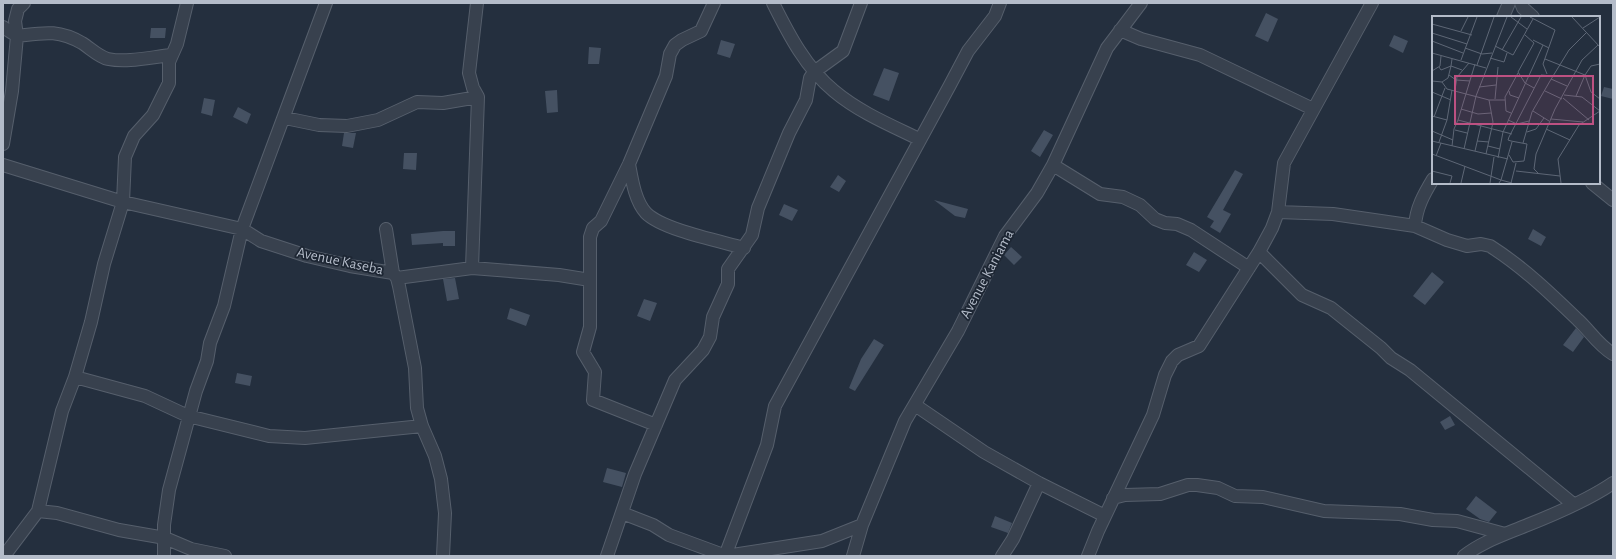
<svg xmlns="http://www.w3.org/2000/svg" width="1616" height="559" viewBox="0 0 1616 559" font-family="'Alegreya Sans',sans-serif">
	<rect width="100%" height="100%" fill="#242f3e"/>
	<path fill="#455162" d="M 1266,13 L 1278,19 L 1268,42 L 1255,36 Z
		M 151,28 L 166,28 L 165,38 L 150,38 Z
		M 1394,35 L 1408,41 L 1403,53 L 1389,46 Z
		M 721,40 L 735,44 L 730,58 L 717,54 Z
		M 589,47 L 601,48 L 599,64 L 588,64 Z
		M 884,68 L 899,73 L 889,101 L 873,95 Z
		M 1604,87 L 1613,89 L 1613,99 L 1601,96 Z
		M 557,90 L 558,112 L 547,113 L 545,91 Z
		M 204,98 L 215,100 L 212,116 L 201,113 Z
		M 238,107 L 251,114 L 247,124 L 233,117 Z
		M 1044,130 L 1053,135 L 1040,157 L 1031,151 Z
		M 344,133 L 356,133 L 353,148 L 342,146 Z
		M 404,153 L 417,153 L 416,170 L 403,169 Z
		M 1235,170 L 1243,174 L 1223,210 L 1231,214 L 1220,233 L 1210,227 L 1214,221 L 1207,217 Z
		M 838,175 L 846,181 L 839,192 L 830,187 Z
		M 934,200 L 968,209 L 965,218 L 955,216 Z
		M 784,204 L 798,210 L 792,221 L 779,215 Z
		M 1533,229 L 1546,237 L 1541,246 L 1528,239 Z
		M 443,231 L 455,231 L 455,246 L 443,246 L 443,243 L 412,245 L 411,234 Z
		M 1011,247 L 1022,257 L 1014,265 L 1004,255 Z
		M 1194,252 L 1207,260 L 1199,272 L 1186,265 Z
		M 1432,272 L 1444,282 L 1425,305 L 1413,296 Z
		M 455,278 L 459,299 L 447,301 L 443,279 Z
		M 644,299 L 657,303 L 650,321 L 637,316 Z
		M 510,308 L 530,315 L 526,326 L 507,319 Z
		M 1576,328 L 1584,337 L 1573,352 L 1563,345 Z
		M 874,339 L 884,345 L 855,391 L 849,388 L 861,359 Z
		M 237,373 L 252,376 L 250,386 L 235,383 Z
		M 1450,416 L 1455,425 L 1445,430 L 1440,422 Z
		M 607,468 L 626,473 L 622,487 L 603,482 Z
		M 1476,496 L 1497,512 L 1489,522 L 1480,519 L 1466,509 Z
		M 995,516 L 1012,523 L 1008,533 L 991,527 Z"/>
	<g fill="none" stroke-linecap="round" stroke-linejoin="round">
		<defs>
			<path id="minor" d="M 187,3 L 177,44 L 169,62 L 169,83 L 153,115 L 134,136 L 125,157 L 123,202 L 104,264 L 91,322 L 75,377 L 62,411 L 38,511 L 57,513 L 119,530 L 165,538 L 191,549 L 225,556
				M 773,3 C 789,35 806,68 834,91 C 859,112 890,125 919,139
				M 1521,3 L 1523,8 L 1533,17
				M 1503,17 L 1509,3
				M 3,27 L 17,36 C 43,33 57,29 82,43 C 90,48 99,57 108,59 C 128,63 151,57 172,55
				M 1120,30 L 1141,39 L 1200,55 L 1313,109
				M 285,118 L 319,125 L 347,126 L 378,120 L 417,102 L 443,103 L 478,97
				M 3,144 L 12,91 L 17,36 L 15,21 L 18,9 L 24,3
				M 629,164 C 632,180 635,201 646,213 C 663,230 720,241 744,248
				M 3,165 L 123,202 L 242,229 L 261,241 L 307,256 L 350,266 L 393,273 L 397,278 L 399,286 L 415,368 L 417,408 L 422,426 L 435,456 L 441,479 L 445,513 L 443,556
				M 1053,165 L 1100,194 L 1123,197 L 1140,205 L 1155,219 L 1165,223 L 1177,224 L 1191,230 L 1249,268
				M 1592,183 L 1613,200
				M 1278,212 L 1333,214 L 1415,226 L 1447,240 L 1467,246 L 1481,244 L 1490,246 C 1523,267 1550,293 1578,320 C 1590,331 1598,345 1613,354
				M 1415,226 C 1416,208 1424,194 1433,179
				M 386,229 L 393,273
				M 1259,252 L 1302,295 L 1331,308 L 1381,348 L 1391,358 L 1410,370 L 1573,504
				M 472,268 L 478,97 L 473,88 L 469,73 L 477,3
				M 397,278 L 472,268 L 559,275 L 590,280
				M 75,377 L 145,396 L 188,416 L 269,436 L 305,438 L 422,426
				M 915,405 L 984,452 L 1039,483 L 1105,516
				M 656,425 L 593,400 L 595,372 L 583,352 L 590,327 L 590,237 L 593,228 L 601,221 L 629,164 L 666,76 L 670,54 L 675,45 L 682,40 L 701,31 L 714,3
				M 1113,498 L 1125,495 L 1160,494 L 1188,485 L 1197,485 L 1218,488 L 1235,496 L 1263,497 L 1324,511 L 1400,514 L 1433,520 L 1457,521 L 1505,534
				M 622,513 L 653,525 L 669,535 L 726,556 L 822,541 L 862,525
				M 4,556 L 38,511
				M 164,556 L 164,525 L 169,490 L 196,391 L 207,361 L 210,343 L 224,306 L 242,229 L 326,3
				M 607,556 L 635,474 L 675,380 L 703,350 L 710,337 L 713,317 L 728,284 L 728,269 L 752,235 L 758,208 L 789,133 L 806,100 L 810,78 L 814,72 L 843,51 L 861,3
				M 725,556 L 767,445 L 775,406 L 950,85 L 968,51 L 995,16 L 1000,3
				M 853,556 L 862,525 L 905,421 L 958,331 L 1005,236 L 1037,193 L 1053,165 L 1107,48 L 1141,3
				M 1002,556 L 1013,539 L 1039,483
				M 1088,556 L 1098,531 L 1153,415 L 1165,375 L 1172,361 L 1178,355 L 1199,346 L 1259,252 L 1272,228 L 1278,212 L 1284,163 L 1372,3
				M 1464,556 C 1482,542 1503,535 1525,526 C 1553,515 1588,500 1613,483"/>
		</defs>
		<use href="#minor" stroke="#565f6c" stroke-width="14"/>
		<use href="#minor" stroke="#38414e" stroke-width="12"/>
	</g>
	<g text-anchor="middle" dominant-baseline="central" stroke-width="3.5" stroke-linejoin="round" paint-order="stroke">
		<g font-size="15" fill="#b4bcc9" stroke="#1d2633">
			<text transform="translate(340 261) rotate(12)">Avenue Kaseba</text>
			<text transform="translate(987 274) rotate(-62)">Avenue Kaniama</text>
		</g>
	</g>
	<g transform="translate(1432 16)">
		<rect width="168" height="168" fill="#242f3e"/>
		<path fill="none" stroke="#5e6776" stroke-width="1" d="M 79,1 L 95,13M 98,1 L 123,14 L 111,48 L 115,58M 140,1 L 168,31M 0,8 L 40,19M 151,12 L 168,1M 29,15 L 36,1M 0,17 L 35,28M 93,19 L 102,27 L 86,56 L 93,67 L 102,72M 101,24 L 117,32M 0,25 L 31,37M 63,30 L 81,39 L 101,3M 33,32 L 50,38 L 60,37M 70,34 L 89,1M 0,37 L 54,52M 58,42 L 72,46 L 75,37M 113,43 L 153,59 L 144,80M 29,44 L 45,1M 43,48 L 26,104 L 80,118M 168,48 L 159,50 L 153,59 L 159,76 L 168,83M 45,49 L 62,1M 7,51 L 9,54 L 19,50 L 20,43M 0,55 L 8,50 L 9,40M 17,59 L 24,64 L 38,65M 119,63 L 135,70M 0,65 L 10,66 L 15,73 L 57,84 L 61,106 L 54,138M 10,66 L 16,62 L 19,50 L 30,54M 47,71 L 64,69M 23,74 L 25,61 L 37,47M 77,75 L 78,79 L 87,82M 113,75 L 130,83M 0,76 L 19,84M 132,79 L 150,81 L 168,95M 131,82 L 157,104M 63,83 L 66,51M 57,84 L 73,84M 29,93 L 46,98 L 59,97M 101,95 L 117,105M 79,97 L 74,95 L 73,81 L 86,57M 0,100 L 15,104M 2,101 L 13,72M 119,103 L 151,106M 76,104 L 85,108 L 97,105M 114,113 L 138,124M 23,114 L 35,117M 0,115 L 21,124M 95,116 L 104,113 L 112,102M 0,125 L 76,143M 45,125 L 57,126M 7,126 L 15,104 L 20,74M 91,127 L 100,96 L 118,65 L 137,34 L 155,16M 20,130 L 22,113 L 26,104M 56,130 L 68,133M 32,133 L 44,80 L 75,1M 43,135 L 49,109M 0,138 L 69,164 L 80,126M 77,139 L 81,146 L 92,145 L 95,128 L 79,125 L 76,124 L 77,121 L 109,59 L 121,60M 4,140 L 9,127M 66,142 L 71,116 L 111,29M 0,155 L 20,160 L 18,167M 84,155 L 128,160M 107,158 L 102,153 L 104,138 L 123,93 L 150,44 L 166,29M 29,167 L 33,150M 58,167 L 62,141M 67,167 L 69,164 L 80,167M 79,167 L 84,147M 129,167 L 126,143 L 147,109 L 168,95"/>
		<path fill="#bd5182" fill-opacity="0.15" stroke="#bd5182" stroke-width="2" d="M 23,60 L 161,60 L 161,108 L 23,108 Z"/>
		<rect width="168" height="168" fill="none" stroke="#b4bcc9" stroke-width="2"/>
	</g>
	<rect width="1616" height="559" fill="none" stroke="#b4bcc9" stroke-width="8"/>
</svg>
